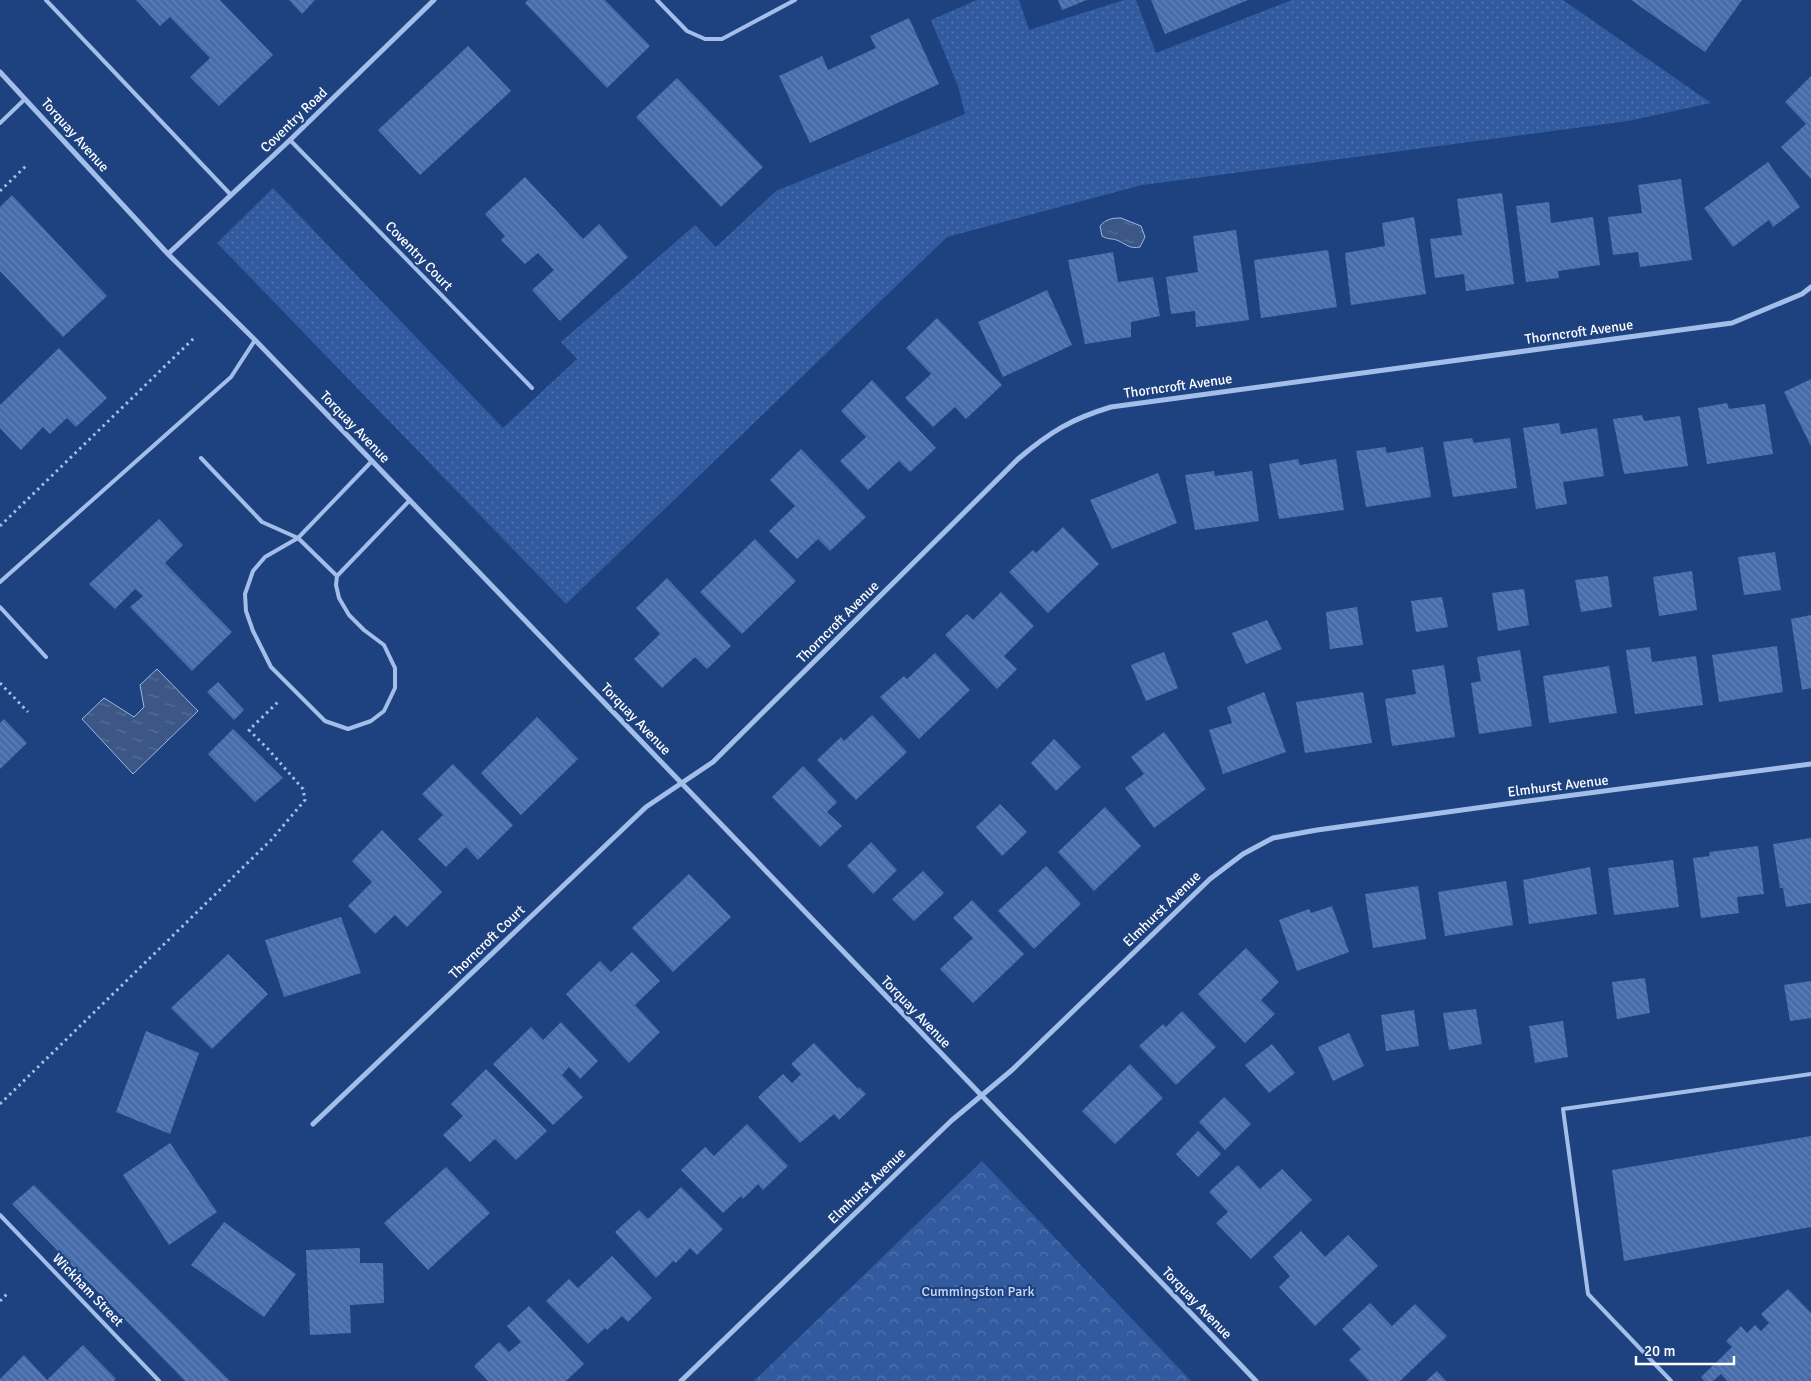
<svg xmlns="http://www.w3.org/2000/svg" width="1811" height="1381" viewBox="0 0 1811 1381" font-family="Signika,sans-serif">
	<defs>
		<pattern id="grass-dots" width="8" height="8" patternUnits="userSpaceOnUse" patternTransform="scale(1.25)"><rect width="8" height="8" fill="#325b9f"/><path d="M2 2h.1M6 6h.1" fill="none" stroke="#5174ad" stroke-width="1.8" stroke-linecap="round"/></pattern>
		<pattern id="forest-crowns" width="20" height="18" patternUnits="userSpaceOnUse" patternTransform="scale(1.25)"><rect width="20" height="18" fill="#325b9f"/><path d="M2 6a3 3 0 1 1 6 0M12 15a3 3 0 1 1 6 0" fill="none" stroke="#5174ad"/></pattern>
		<pattern id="water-ripples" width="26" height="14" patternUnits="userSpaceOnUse" patternTransform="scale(1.25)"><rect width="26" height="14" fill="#3c5785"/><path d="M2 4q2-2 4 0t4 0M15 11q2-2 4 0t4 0" fill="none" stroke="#597097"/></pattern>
		<pattern id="building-back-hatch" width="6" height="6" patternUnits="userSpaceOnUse" patternTransform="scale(1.25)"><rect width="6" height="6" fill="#466caa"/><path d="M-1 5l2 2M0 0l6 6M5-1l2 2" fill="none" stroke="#6282b7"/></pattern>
	</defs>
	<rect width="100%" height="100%" fill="#1e4280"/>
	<path fill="url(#grass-dots)" d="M 977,0 L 1019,0 L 1029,30 L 1124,0 L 1136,0 L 1156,53 L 1292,0 L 1563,0 L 1711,103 L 1628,121 L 1142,185 L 947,237 L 566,604 L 217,243 L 273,188 L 503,428 L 577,359 L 561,342 L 695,225 L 716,247 L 776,191 L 965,114 L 958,86 L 931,20 Z"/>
	<path fill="url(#forest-crowns)" d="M 982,1161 L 1191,1381 L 754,1381 Z"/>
	<path fill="url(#water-ripples)" stroke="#96b8ea" d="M 1121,218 L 1141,226 L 1145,237 L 1140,247 C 1130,249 1127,245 1119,241 C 1113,238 1108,240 1102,236 L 1100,226 C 1106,219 1112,218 1121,218 Z
		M 157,669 L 198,711 L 133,774 L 82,719 L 104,698 L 134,717 L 144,707 L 140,685 Z"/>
	<path fill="url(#building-back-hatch)" d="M 136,0 L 220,0 L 273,55 L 219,106 L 190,77 L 210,58 L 170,17 L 160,26 Z
		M 289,0 L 315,0 L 302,14 Z
		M 528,0 L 605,0 L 650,46 L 607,88 L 525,3 Z
		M 1058,0 L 1087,0 L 1062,10 Z
		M 1151,0 L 1248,0 L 1165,34 Z
		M 1631,0 L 1742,0 L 1705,52 Z
		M 909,18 L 939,84 L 810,143 L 779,76 L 822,56 L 828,70 L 876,48 L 870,36 Z
		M 468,46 L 511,91 L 420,175 L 378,130 Z
		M 1811,76 L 1811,179 L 1781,147 L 1806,124 L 1785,102 Z
		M 677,78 L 763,167 L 721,207 L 636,117 Z
		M 1768,162 L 1800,207 L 1773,227 L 1769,220 L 1733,247 L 1704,208 Z
		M 525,177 L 583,239 L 599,224 L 628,257 L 560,321 L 532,290 L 554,270 L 538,253 L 525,264 L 501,240 L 505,236 L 485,214 Z
		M 1681,179 L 1692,260 L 1640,267 L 1638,252 L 1613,255 L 1608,217 L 1642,213 L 1638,185 Z
		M 1502,193 L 1514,284 L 1466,291 L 1464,274 L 1435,278 L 1430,239 L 1462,235 L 1457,199 Z
		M 12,195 L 107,296 L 63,337 L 0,271 L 0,207 Z
		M 1549,202 L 1551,223 L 1593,217 L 1600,265 L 1558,271 L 1559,278 L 1526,282 L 1516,206 Z
		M 1414,217 L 1426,294 L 1351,305 L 1345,253 L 1385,246 L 1382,223 Z
		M 1236,230 L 1249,320 L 1196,327 L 1195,311 L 1171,314 L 1166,277 L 1198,272 L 1193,236 Z
		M 1328,250 L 1337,307 L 1261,318 L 1254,260 Z
		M 1113,252 L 1118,282 L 1153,277 L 1160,316 L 1131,322 L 1131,337 L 1085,344 L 1068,260 Z
		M 1047,290 L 1072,345 L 1003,377 L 978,322 Z
		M 937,318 L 1002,385 L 966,419 L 955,407 L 933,427 L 905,398 L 931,374 L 906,348 Z
		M 59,348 L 107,398 L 76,427 L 67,418 L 50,434 L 43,427 L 21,450 L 0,428 L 0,405 Z
		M 1811,379 L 1811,446 L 1784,392 Z
		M 872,380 L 936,448 L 910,472 L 899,461 L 868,490 L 840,461 L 866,437 L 841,411 Z
		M 1727,403 L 1729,409 L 1765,404 L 1773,454 L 1707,464 L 1698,408 Z
		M 1642,415 L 1644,421 L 1680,416 L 1688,466 L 1624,474 L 1613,419 Z
		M 1559,423 L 1561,434 L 1597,428 L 1604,476 L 1563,482 L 1567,504 L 1536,509 L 1523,428 Z
		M 1472,438 L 1474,443 L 1510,438 L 1517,488 L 1453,497 L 1443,442 Z
		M 1385,447 L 1387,453 L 1423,447 L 1431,497 L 1366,507 L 1356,451 Z
		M 801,449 L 866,517 L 830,551 L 818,539 L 797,559 L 769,531 L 795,506 L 770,480 Z
		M 1298,459 L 1300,465 L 1336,459 L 1344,510 L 1279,519 L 1269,464 Z
		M 1214,471 L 1215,476 L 1252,471 L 1259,521 L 1195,530 L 1185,475 Z
		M 1158,473 L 1177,523 L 1112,549 L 1090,500 Z
		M 159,519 L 183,545 L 165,563 L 232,632 L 192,671 L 130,607 L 143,596 L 135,589 L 115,609 L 89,584 Z
		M 1063,527 L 1099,564 L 1048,613 L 1009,572 L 1033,550 L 1036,553 Z
		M 755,539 L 796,581 L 742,634 L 700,592 Z
		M 1775,552 L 1781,590 L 1744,595 L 1738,557 Z
		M 1692,571 L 1697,610 L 1659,616 L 1653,577 Z
		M 1608,576 L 1612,607 L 1581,612 L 1575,580 Z
		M 667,578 L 731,646 L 707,669 L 695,657 L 662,688 L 634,659 L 660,634 L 636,608 Z
		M 1524,589 L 1529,625 L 1498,631 L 1492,593 Z
		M 1001,592 L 1034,626 L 1004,656 L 1017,669 L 997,689 L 945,635 L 967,614 L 973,620 Z
		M 1442,597 L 1448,627 L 1416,632 L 1411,601 Z
		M 1357,607 L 1363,645 L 1330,649 L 1326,612 Z
		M 1811,615 L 1811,688 L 1802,690 L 1791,619 Z
		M 1267,620 L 1282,649 L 1246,664 L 1232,633 Z
		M 1777,646 L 1783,692 L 1719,702 L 1712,655 Z
		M 1650,647 L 1652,662 L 1696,656 L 1703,705 L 1635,714 L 1626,650 Z
		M 1520,650 L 1532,726 L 1479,734 L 1471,683 L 1481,681 L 1477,657 Z
		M 1164,652 L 1178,688 L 1146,701 L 1131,665 Z
		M 935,653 L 970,690 L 919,739 L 880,697 L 904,676 L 907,679 Z
		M 1444,665 L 1455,737 L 1392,746 L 1385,699 L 1416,694 L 1412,670 Z
		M 1609,666 L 1617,713 L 1549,723 L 1543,676 Z
		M 218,682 L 244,710 L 234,720 L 207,692 Z
		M 1264,692 L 1286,752 L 1223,774 L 1209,730 L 1232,723 L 1227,707 Z
		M 1363,692 L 1372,743 L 1305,753 L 1296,702 Z
		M 872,715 L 907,752 L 856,800 L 817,760 L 841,737 L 844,741 Z
		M 537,717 L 578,759 L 521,815 L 481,773 Z
		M 4,719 L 27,743 L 0,769 L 0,723 Z
		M 233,729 L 283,778 L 255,802 L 208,754 Z
		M 1164,732 L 1206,789 L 1154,828 L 1125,788 L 1144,774 L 1131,757 Z
		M 1054,739 L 1081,767 L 1056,791 L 1031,763 Z
		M 453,764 L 513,825 L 478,860 L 466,847 L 446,867 L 418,839 L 443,815 L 422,794 Z
		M 803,766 L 837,802 L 827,812 L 842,826 L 820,847 L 772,797 Z
		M 1000,804 L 1027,832 L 1002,856 L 976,827 Z
		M 1105,807 L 1141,846 L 1094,891 L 1058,852 Z
		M 382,830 L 442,892 L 407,927 L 395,915 L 375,934 L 348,906 L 372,882 L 352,861 Z
		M 1811,838 L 1811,903 L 1786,907 L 1783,888 L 1780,888 L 1773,844 Z
		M 871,842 L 897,870 L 873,894 L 847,866 Z
		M 1758,846 L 1764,894 L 1737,897 L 1739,913 L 1701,918 L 1693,858 L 1710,856 L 1709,852 Z
		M 1673,860 L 1679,907 L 1614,915 L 1608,868 Z
		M 1046,866 L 1081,904 L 1034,949 L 998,911 Z
		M 1590,867 L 1597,914 L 1529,924 L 1523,880 Z
		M 923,871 L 944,893 L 914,921 L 892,899 Z
		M 689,874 L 731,917 L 673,972 L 632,928 Z
		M 1506,881 L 1513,925 L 1445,936 L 1438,892 Z
		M 1418,886 L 1426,939 L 1373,948 L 1365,894 Z
		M 972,900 L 1024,954 L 973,1003 L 940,969 L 973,938 L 953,918 Z
		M 1332,906 L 1349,952 L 1297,971 L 1279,920 L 1309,909 L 1311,913 Z
		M 341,917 L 361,973 L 284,997 L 265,940 Z
		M 1246,948 L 1279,982 L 1261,1000 L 1275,1014 L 1245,1043 L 1198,994 Z
		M 632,952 L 660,981 L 635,1005 L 660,1032 L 629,1063 L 566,994 L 600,961 L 611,972 Z
		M 228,954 L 268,994 L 212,1049 L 171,1008 Z
		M 1645,978 L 1650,1013 L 1617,1019 L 1612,982 Z
		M 1811,981 L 1811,1018 L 1790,1021 L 1784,985 Z
		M 1476,1009 L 1482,1044 L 1449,1050 L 1443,1013 Z
		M 1414,1010 L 1419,1046 L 1386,1051 L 1381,1015 Z
		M 1182,1011 L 1216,1047 L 1176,1085 L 1139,1046 L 1163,1024 L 1166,1027 Z
		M 1563,1021 L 1568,1057 L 1535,1063 L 1529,1026 Z
		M 561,1022 L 598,1061 L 580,1079 L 569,1067 L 562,1075 L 583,1097 L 553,1125 L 493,1064 L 531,1027 L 543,1040 Z
		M 146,1031 L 199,1053 L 170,1134 L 116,1112 Z
		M 1349,1033 L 1364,1066 L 1333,1081 L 1318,1047 Z
		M 814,1043 L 858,1089 L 859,1087 L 866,1094 L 839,1120 L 834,1114 L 800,1143 L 758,1097 L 783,1074 L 792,1083 L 801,1074 L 791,1064 Z
		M 1272,1044 L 1295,1073 L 1269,1093 L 1245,1065 Z
		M 1130,1064 L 1163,1098 L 1115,1144 L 1082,1111 Z
		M 486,1069 L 547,1131 L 516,1160 L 495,1139 L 470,1162 L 443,1135 L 463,1116 L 451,1104 Z
		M 1224,1097 L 1251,1124 L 1225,1150 L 1199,1122 Z
		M 747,1124 L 788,1166 L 763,1190 L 758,1184 L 743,1199 L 741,1196 L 723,1213 L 681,1170 L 705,1147 L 714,1156 Z
		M 1198,1131 L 1221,1154 L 1198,1177 L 1176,1154 Z
		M 1811,1136 L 1811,1227 L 1624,1261 L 1612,1170 Z
		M 170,1143 L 217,1212 L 169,1245 L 123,1175 Z
		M 1238,1165 L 1260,1189 L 1282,1169 L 1312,1200 L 1251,1259 L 1216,1223 L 1228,1212 L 1209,1192 Z
		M 446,1167 L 490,1213 L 428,1270 L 384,1223 Z
		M 34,1185 L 230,1381 L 185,1381 L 12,1204 Z
		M 681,1187 L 723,1229 L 697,1255 L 690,1248 L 676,1263 L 673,1261 L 656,1278 L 615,1232 L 639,1210 L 648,1219 Z
		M 224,1222 L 296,1274 L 264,1317 L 191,1265 Z
		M 1301,1231 L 1325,1257 L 1348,1235 L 1378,1266 L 1315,1326 L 1279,1287 L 1290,1276 L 1273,1257 Z
		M 360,1248 L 360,1263 L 383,1263 L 384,1303 L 350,1305 L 351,1333 L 310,1335 L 306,1250 Z
		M 612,1256 L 652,1298 L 628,1322 L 622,1316 L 607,1330 L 605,1328 L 588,1344 L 546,1301 L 569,1279 L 578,1288 Z
		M 1788,1289 L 1811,1313 L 1811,1381 L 1727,1381 L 1721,1374 L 1713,1381 L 1704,1381 L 1701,1377 L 1732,1347 L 1726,1341 L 1741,1326 L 1747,1333 L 1755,1325 L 1761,1331 L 1769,1323 L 1761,1314 Z
		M 1370,1303 L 1392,1326 L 1415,1304 L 1447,1336 L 1400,1381 L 1369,1381 L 1349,1360 L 1361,1349 L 1342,1329 Z
		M 529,1306 L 584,1364 L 566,1381 L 488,1381 L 474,1366 L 499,1342 L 509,1352 L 521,1342 L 507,1326 Z
		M 83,1345 L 116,1379 L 114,1381 L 0,1381 L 0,1379 L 24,1355 L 47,1380 Z
		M 1437,1371 L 1446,1381 L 1426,1381 Z"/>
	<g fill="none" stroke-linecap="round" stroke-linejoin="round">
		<path stroke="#a3bee9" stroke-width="3" stroke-dasharray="2.5 4" stroke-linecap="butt" d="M 0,191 L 27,165
			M 0,526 L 194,338
			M 0,683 L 28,712
			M 0,1104 L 271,840 L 305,800 L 303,789 L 268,749 L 249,730 L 280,700
			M 0,1301 L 7,1294"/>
		<path stroke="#a3bee9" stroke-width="4" d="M 46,0 L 231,195
			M 657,0 L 687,31 L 705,39 L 722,39 L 795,0
			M 0,123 L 25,99
			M 290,140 L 532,388
			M 201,458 L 262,522 L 298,538 L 337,576
			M 372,461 L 298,538 L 265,557 L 253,571 L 245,594 L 246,611 L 253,631 L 271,667 L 325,721 L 348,729 L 371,721 L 384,711 L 395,688 L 395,668 L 384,645 L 364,630 L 349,615 L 339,598 L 336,585 L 337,576 L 410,500
			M 0,582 L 231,377 L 255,340
			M 0,607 L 46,657
			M 0,1215 L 159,1381
			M 1671,1381 L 1588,1294 L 1563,1109 L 1811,1074"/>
		<path stroke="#a3bee9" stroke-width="5" d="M 0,72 L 168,254 L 255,340 L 372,461 L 1256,1381
			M 168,254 L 290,140 L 434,0
			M 313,1124 L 646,807 L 713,762 L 1018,459 C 1050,432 1071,419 1111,407 L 1732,323 L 1802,294 L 1811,287
			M 681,1381 L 951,1121 L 1012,1070 L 1210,879 L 1243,854 L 1273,838 L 1317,830 L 1520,802 L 1811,764"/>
	</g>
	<g text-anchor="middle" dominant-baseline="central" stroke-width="4.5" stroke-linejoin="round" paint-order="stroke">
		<g font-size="14" fill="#fff" stroke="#1e4280">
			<text transform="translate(294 120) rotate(-44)">Coventry Road</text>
			<text transform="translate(75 135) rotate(48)">Torquay Avenue</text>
			<text transform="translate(419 256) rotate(46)">Coventry Court</text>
			<text transform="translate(1579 332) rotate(-8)">Thorncroft Avenue</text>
			<text transform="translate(1178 386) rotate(-8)">Thorncroft Avenue</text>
			<text transform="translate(355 427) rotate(46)">Torquay Avenue</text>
			<text transform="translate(838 622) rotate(-45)">Thorncroft Avenue</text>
			<text transform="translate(636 719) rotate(46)">Torquay Avenue</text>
			<text transform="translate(1558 786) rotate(-7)">Elmhurst Avenue</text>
			<text transform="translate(1162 909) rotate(-44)">Elmhurst Avenue</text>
			<text transform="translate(487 942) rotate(-44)">Thorncroft Court</text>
			<text transform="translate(916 1012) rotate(46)">Torquay Avenue</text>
			<text transform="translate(867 1186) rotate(-44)">Elmhurst Avenue</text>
			<text transform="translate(88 1290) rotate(46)">Wickham Street</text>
			<text transform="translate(1197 1303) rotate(46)">Torquay Avenue</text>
		</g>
		<g font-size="14" fill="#c7d9f6" stroke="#1e4280">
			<text x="978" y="1291">Cummingston Park</text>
		</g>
	</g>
	<path d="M1636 1356v8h98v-8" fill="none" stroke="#ffffff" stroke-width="2.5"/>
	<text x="1644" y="1356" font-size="15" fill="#ffffff" stroke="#1e4280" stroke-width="4" paint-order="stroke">20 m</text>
</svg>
